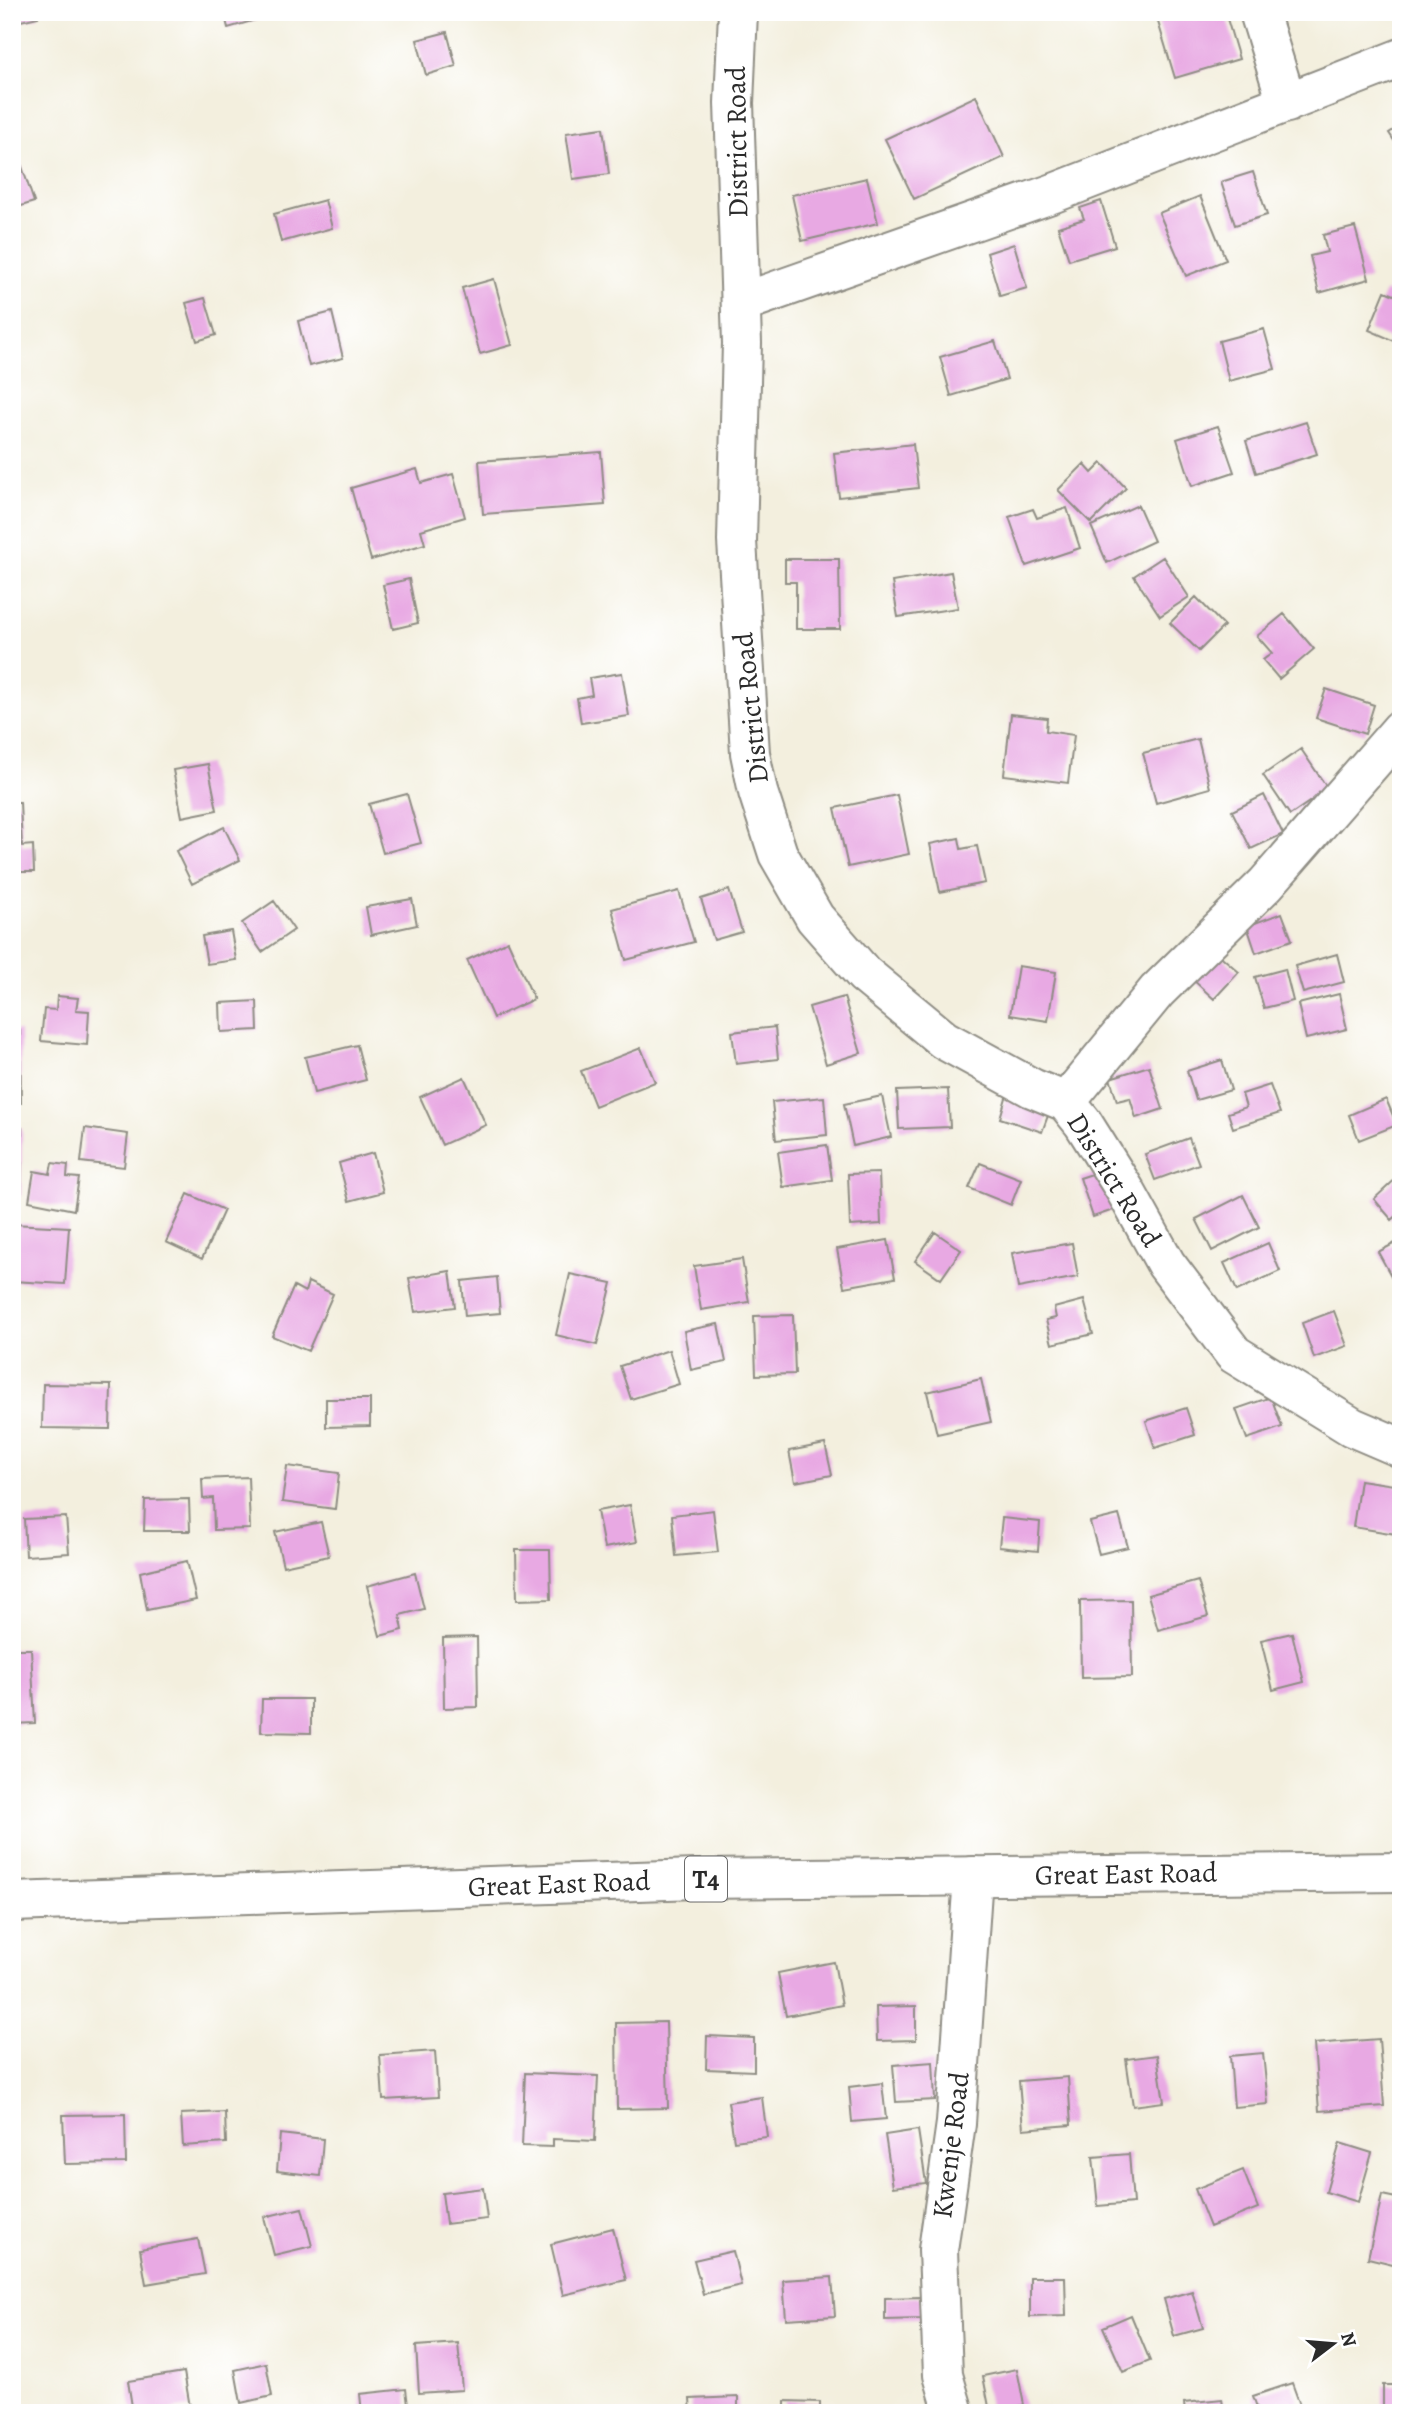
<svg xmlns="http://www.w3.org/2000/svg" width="1413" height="2425" viewBox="0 0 1413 2425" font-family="Alegreya,serif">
	<rect width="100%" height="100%" fill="#fff"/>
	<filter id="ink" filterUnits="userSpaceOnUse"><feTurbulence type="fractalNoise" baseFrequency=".0143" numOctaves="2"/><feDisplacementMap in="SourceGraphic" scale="14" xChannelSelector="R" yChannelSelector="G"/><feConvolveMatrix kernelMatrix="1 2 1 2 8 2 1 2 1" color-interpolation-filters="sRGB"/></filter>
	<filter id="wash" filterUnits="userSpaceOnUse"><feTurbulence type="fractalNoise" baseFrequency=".00686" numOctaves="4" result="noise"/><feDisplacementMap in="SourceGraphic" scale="28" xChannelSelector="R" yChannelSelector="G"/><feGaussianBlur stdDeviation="1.57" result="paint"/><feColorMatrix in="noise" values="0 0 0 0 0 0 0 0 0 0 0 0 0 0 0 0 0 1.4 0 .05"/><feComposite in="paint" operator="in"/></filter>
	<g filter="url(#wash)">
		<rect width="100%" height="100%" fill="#f3efde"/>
		<g id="blocks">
			<path fill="#e8a9e3" d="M 12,12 L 37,12 L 38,17 L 12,23 Z
				M 224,12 L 265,12 L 266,17 L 228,28 Z
				M 1155,12 L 1225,12 L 1239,59 L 1175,78 Z
				M 447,32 L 456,66 L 426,75 L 417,40 Z
				M 976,96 L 1004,157 L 914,199 L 885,139 Z
				M 1401,125 L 1401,151 L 1389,133 Z
				M 603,128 L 609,174 L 573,179 L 566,133 Z
				M 16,149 L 34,202 L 12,209 L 12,150 Z
				M 1253,172 L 1267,215 L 1235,225 L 1221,182 Z
				M 867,178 L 878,223 L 802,241 L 792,195 Z
				M 1200,196 L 1226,260 L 1186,276 L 1159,213 Z
				M 325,200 L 332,228 L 281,242 L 274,214 Z
				M 1101,201 L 1115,246 L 1069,260 L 1058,227 L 1084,219 L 1080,208 Z
				M 1355,227 L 1369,279 L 1319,293 L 1310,256 L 1327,252 L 1323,235 Z
				M 1014,244 L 1027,288 L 1000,296 L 987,253 Z
				M 494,279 L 512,345 L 480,354 L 462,288 Z
				M 1385,291 L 1401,298 L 1401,344 L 1369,330 Z
				M 205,298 L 216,335 L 197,341 L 186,303 Z
				M 332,312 L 343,358 L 309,366 L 298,321 Z
				M 1264,329 L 1275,369 L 1229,381 L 1219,341 Z
				M 995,341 L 1007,379 L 951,396 L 940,357 Z
				M 1306,422 L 1317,454 L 1256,473 L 1246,441 Z
				M 1218,426 L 1234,472 L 1192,486 L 1177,439 Z
				M 913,444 L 918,488 L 839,497 L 834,453 Z
				M 601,452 L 605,505 L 483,514 L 479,461 Z
				M 1102,463 L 1126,488 L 1091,523 L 1058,490 L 1084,464 L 1092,473 Z
				M 417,469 L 421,483 L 453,474 L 465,517 L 421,530 L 425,544 L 371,560 L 351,488 Z
				M 1138,505 L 1154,541 L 1107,563 L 1091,526 Z
				M 1067,508 L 1080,548 L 1026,566 L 1009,517 L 1033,509 L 1037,518 Z
				M 1163,557 L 1189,597 L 1160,616 L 1134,576 Z
				M 785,559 L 839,559 L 840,629 L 796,629 L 796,582 L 785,582 Z
				M 951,572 L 958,608 L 898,617 L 892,582 Z
				M 409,579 L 418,623 L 393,629 L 383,585 Z
				M 1196,597 L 1224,626 L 1199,651 L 1170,623 Z
				M 1284,614 L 1314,649 L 1279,679 L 1263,660 L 1272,653 L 1257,636 Z
				M 622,673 L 629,716 L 581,723 L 577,698 L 592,695 L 589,678 Z
				M 1326,689 L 1374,705 L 1365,734 L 1316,718 Z
				M 1011,714 L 1047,718 L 1046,731 L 1074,735 L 1068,783 L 1004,775 Z
				M 1198,739 L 1210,788 L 1156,803 L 1143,753 Z
				M 1301,749 L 1328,789 L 1290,815 L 1263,775 Z
				M 208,764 L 217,810 L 182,817 L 173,770 Z
				M 407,794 L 421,843 L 383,853 L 369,804 Z
				M 897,795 L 909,854 L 848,867 L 835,808 Z
				M 1264,795 L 1283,834 L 1251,849 L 1232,811 Z
				M 12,802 L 20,802 L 22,846 L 33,845 L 34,872 L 12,872 Z
				M 224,827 L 240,860 L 192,884 L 176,851 Z
				M 959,838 L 961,849 L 977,846 L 985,883 L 940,892 L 930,844 Z
				M 729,890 L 742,932 L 714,940 L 701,899 Z
				M 679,891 L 694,942 L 626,960 L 612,909 Z
				M 412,899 L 417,925 L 371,935 L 366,907 Z
				M 274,901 L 294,930 L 262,952 L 242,923 Z
				M 1282,913 L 1292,940 L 1256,953 L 1247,926 Z
				M 231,931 L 236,960 L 207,964 L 202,936 Z
				M 508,941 L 534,999 L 493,1018 L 467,960 Z
				M 1216,952 L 1239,972 L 1214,999 L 1192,979 Z
				M 1337,954 L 1344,982 L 1303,993 L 1295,966 Z
				M 1018,966 L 1056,972 L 1048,1021 L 1010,1015 Z
				M 1285,969 L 1293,1001 L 1264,1008 L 1255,977 Z
				M 1339,994 L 1347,1029 L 1306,1039 L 1298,1004 Z
				M 57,996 L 78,998 L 76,1010 L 89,1011 L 87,1045 L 41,1041 L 44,1009 L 56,1010 Z
				M 844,997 L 861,1053 L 826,1064 L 809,1007 Z
				M 257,1001 L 258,1030 L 221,1032 L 220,1003 Z
				M 775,1027 L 778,1059 L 736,1064 L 732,1032 Z
				M 12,1031 L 20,1031 L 21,1103 L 12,1103 Z
				M 357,1045 L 366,1080 L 314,1093 L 305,1057 Z
				M 641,1048 L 655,1082 L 595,1106 L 581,1071 Z
				M 1222,1060 L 1231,1090 L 1196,1100 L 1187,1071 Z
				M 1149,1066 L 1163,1109 L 1136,1118 L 1130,1098 L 1117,1101 L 1110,1078 Z
				M 464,1077 L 486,1125 L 442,1145 L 420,1097 Z
				M 1010,1084 L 1054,1099 L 1042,1132 L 1000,1118 Z
				M 1270,1085 L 1280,1113 L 1233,1128 L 1228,1113 L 1246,1107 L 1242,1094 Z
				M 948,1089 L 950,1127 L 899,1129 L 897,1091 Z
				M 882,1096 L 891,1137 L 853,1146 L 844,1104 Z
				M 824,1097 L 827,1135 L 776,1140 L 772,1102 Z
				M 1386,1099 L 1397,1125 L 1359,1140 L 1349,1115 Z
				M 12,1128 L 22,1128 L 21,1196 L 12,1196 Z
				M 85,1128 L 128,1134 L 124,1167 L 81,1162 Z
				M 1189,1138 L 1199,1164 L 1155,1180 L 1145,1154 Z
				M 827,1145 L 832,1180 L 783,1187 L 778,1152 Z
				M 373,1153 L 383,1192 L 349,1201 L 339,1163 Z
				M 52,1163 L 68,1165 L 67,1177 L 79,1178 L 74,1210 L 29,1201 L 34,1171 L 50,1174 Z
				M 980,1163 L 1021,1179 L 1011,1205 L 969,1188 Z
				M 1110,1168 L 1122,1207 L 1093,1217 L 1080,1178 Z
				M 879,1173 L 881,1224 L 850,1226 L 848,1174 Z
				M 1401,1174 L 1401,1212 L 1392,1220 L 1374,1199 Z
				M 188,1194 L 224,1210 L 202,1259 L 166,1242 Z
				M 1243,1195 L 1259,1227 L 1212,1251 L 1196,1219 Z
				M 12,1224 L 69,1227 L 65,1284 L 12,1281 Z
				M 935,1232 L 961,1250 L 941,1279 L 915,1261 Z
				M 888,1240 L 895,1278 L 844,1287 L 837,1249 Z
				M 1401,1240 L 1401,1294 L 1378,1252 Z
				M 1072,1243 L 1078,1277 L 1018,1288 L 1012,1253 Z
				M 1268,1243 L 1280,1271 L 1237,1291 L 1224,1263 Z
				M 742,1259 L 749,1302 L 701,1310 L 694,1266 Z
				M 450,1271 L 455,1307 L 415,1312 L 409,1278 Z
				M 570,1274 L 612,1283 L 597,1345 L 556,1335 Z
				M 497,1277 L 500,1313 L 465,1316 L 462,1281 Z
				M 308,1282 L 333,1294 L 308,1351 L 272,1336 L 294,1286 L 305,1292 Z
				M 1084,1300 L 1093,1334 L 1052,1344 L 1046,1320 L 1056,1318 L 1054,1308 Z
				M 1334,1311 L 1347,1346 L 1314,1358 L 1302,1323 Z
				M 793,1315 L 795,1374 L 756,1375 L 754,1316 Z
				M 718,1324 L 726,1362 L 691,1370 L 684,1331 Z
				M 669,1350 L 679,1384 L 631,1399 L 620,1366 Z
				M 981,1379 L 991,1422 L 937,1434 L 927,1392 Z
				M 43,1384 L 111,1385 L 110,1429 L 42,1428 Z
				M 1271,1397 L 1282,1427 L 1247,1439 L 1236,1409 Z
				M 326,1399 L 370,1399 L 370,1426 L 326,1427 Z
				M 1186,1408 L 1195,1435 L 1155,1448 L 1146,1421 Z
				M 825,1444 L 832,1475 L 795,1482 L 789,1451 Z
				M 287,1466 L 339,1473 L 335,1509 L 282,1502 Z
				M 248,1477 L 250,1529 L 214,1530 L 213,1498 L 203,1499 L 202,1479 Z
				M 1360,1480 L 1401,1486 L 1396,1534 L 1353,1527 Z
				M 189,1499 L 190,1531 L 144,1531 L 145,1500 Z
				M 630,1505 L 637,1542 L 604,1548 L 597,1511 Z
				M 713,1510 L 718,1552 L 676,1556 L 672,1515 Z
				M 1119,1515 L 1128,1547 L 1099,1554 L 1090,1522 Z
				M 66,1517 L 69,1553 L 26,1556 L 24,1519 Z
				M 1002,1518 L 1040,1522 L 1038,1551 L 999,1547 Z
				M 321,1522 L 329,1556 L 283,1566 L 275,1532 Z
				M 516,1550 L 550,1550 L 551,1599 L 517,1600 Z
				M 187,1561 L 196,1600 L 147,1610 L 140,1572 Z
				M 415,1573 L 424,1609 L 400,1615 L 403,1630 L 380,1636 L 367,1586 Z
				M 1198,1581 L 1208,1616 L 1158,1630 L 1148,1595 Z
				M 1131,1600 L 1132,1677 L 1081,1678 L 1080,1601 Z
				M 1292,1633 L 1304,1682 L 1273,1690 L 1261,1640 Z
				M 477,1637 L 478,1707 L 444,1708 L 443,1638 Z
				M 12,1649 L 31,1649 L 35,1723 L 12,1724 Z
				M 262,1699 L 311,1699 L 311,1733 L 261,1732 Z
				M 834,1962 L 842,2005 L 786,2016 L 778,1973 Z
				M 916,2006 L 916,2040 L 877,2041 L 876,2007 Z
				M 666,2022 L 668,2108 L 617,2109 L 616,2023 Z
				M 707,2036 L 754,2038 L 754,2071 L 706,2069 Z
				M 1379,2039 L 1384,2106 L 1319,2111 L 1314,2044 Z
				M 435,2051 L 438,2097 L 383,2100 L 380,2055 Z
				M 1263,2053 L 1268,2104 L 1234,2107 L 1230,2056 Z
				M 1157,2055 L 1164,2102 L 1133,2106 L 1126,2059 Z
				M 933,2062 L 935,2100 L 896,2102 L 893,2065 Z
				M 525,2073 L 598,2076 L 595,2141 L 553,2139 L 553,2147 L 522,2146 Z
				M 1068,2077 L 1071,2125 L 1023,2129 L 1019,2081 Z
				M 882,2083 L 886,2119 L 852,2122 L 849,2087 Z
				M 762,2097 L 767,2137 L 734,2141 L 728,2102 Z
				M 225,2112 L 226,2143 L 183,2146 L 181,2114 Z
				M 125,2114 L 126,2163 L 65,2164 L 63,2115 Z
				M 918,2130 L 926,2183 L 893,2187 L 885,2135 Z
				M 280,2134 L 323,2139 L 320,2176 L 277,2171 Z
				M 1340,2143 L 1372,2153 L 1358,2202 L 1326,2192 Z
				M 1129,2154 L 1133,2203 L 1098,2206 L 1093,2157 Z
				M 1243,2170 L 1258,2208 L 1210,2227 L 1195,2189 Z
				M 483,2188 L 487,2219 L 446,2224 L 442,2193 Z
				M 1382,2195 L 1401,2199 L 1401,2266 L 1368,2258 Z
				M 302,2208 L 312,2246 L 274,2255 L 264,2217 Z
				M 613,2228 L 626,2280 L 563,2295 L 551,2244 Z
				M 198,2239 L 205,2274 L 146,2284 L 140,2249 Z
				M 733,2251 L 741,2285 L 703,2294 L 694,2260 Z
				M 832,2277 L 835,2316 L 786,2319 L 783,2280 Z
				M 1030,2277 L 1065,2277 L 1066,2316 L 1030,2317 Z
				M 1192,2291 L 1203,2328 L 1174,2336 L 1164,2299 Z
				M 921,2297 L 921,2319 L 885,2320 L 885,2298 Z
				M 1131,2315 L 1150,2361 L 1123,2372 L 1103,2327 Z
				M 458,2343 L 462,2390 L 419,2393 L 416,2346 Z
				M 266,2363 L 272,2396 L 241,2403 L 235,2370 Z
				M 1017,2369 L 1024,2405 L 990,2412 L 983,2376 Z
				M 184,2372 L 190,2407 L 155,2413 L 133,2413 L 128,2381 Z
				M 1292,2383 L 1303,2413 L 1259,2413 L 1253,2396 Z
				M 1383,2385 L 1401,2385 L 1401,2413 L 1383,2413 Z
				M 406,2389 L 409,2413 L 362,2413 L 360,2394 Z
				M 738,2397 L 738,2413 L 691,2413 L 690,2399 Z
				M 1222,2399 L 1224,2413 L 1185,2413 L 1184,2403 Z
				M 785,2401 L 820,2402 L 820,2413 L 785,2413 Z"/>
		</g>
	</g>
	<g filter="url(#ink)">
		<use href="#blocks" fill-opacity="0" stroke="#8f8d84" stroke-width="2"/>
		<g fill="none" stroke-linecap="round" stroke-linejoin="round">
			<defs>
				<path id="minor" d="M 738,12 L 734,103 L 742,343 L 737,541 L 750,753 L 758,792 L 778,854 L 815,918 L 864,974 L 944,1040 L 1032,1088 L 1066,1102 L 1083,1123 L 1125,1190 L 1166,1264 L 1234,1354 L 1352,1427 L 1401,1448
					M 1259,12 L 1287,103
					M 741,303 L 1054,193 L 1401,58
					M 1066,1102 L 1157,991 L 1266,884 L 1401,729
					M 954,2413 L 943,2375 L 938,2250 L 956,2123 L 973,1876"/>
				<path id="trunk" d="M 12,1902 L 697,1879 L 1401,1872"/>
			</defs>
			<use href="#minor" stroke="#8f8d84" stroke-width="42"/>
			<use href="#trunk" stroke="#8f8d84" stroke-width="42"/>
			<use href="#minor" stroke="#fff" stroke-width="38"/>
			<use href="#trunk" stroke="#fff" stroke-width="38"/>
		</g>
	</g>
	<g text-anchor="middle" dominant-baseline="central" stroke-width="5" stroke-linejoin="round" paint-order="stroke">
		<rect fill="#fff" stroke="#6b6b6b" stroke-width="2" x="685" y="1856.5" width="42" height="45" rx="5"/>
		<g font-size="26" font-weight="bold" fill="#2b2b2b">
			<text x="706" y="1879">T4</text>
		</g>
		<g font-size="28" fill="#2b2b2b" stroke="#fff">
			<text transform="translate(737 142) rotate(-91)">District Road</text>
			<text transform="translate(751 708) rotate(-96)">District Road</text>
			<text transform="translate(1114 1180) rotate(58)">District Road</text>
			<text transform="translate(1126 1874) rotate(-1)">Great East Road</text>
			<text transform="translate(559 1884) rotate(-2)">Great East Road</text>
			<text transform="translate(951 2145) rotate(-83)">Kwenje Road</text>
		</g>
	</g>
	<rect width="1413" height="2425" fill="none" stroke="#fff" stroke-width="42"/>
	<g transform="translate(1333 2344) rotate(74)" stroke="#ffffff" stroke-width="5" paint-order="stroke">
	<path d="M0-5L12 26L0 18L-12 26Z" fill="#2b2b2b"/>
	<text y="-10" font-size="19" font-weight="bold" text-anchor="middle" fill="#2b2b2b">N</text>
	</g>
</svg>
